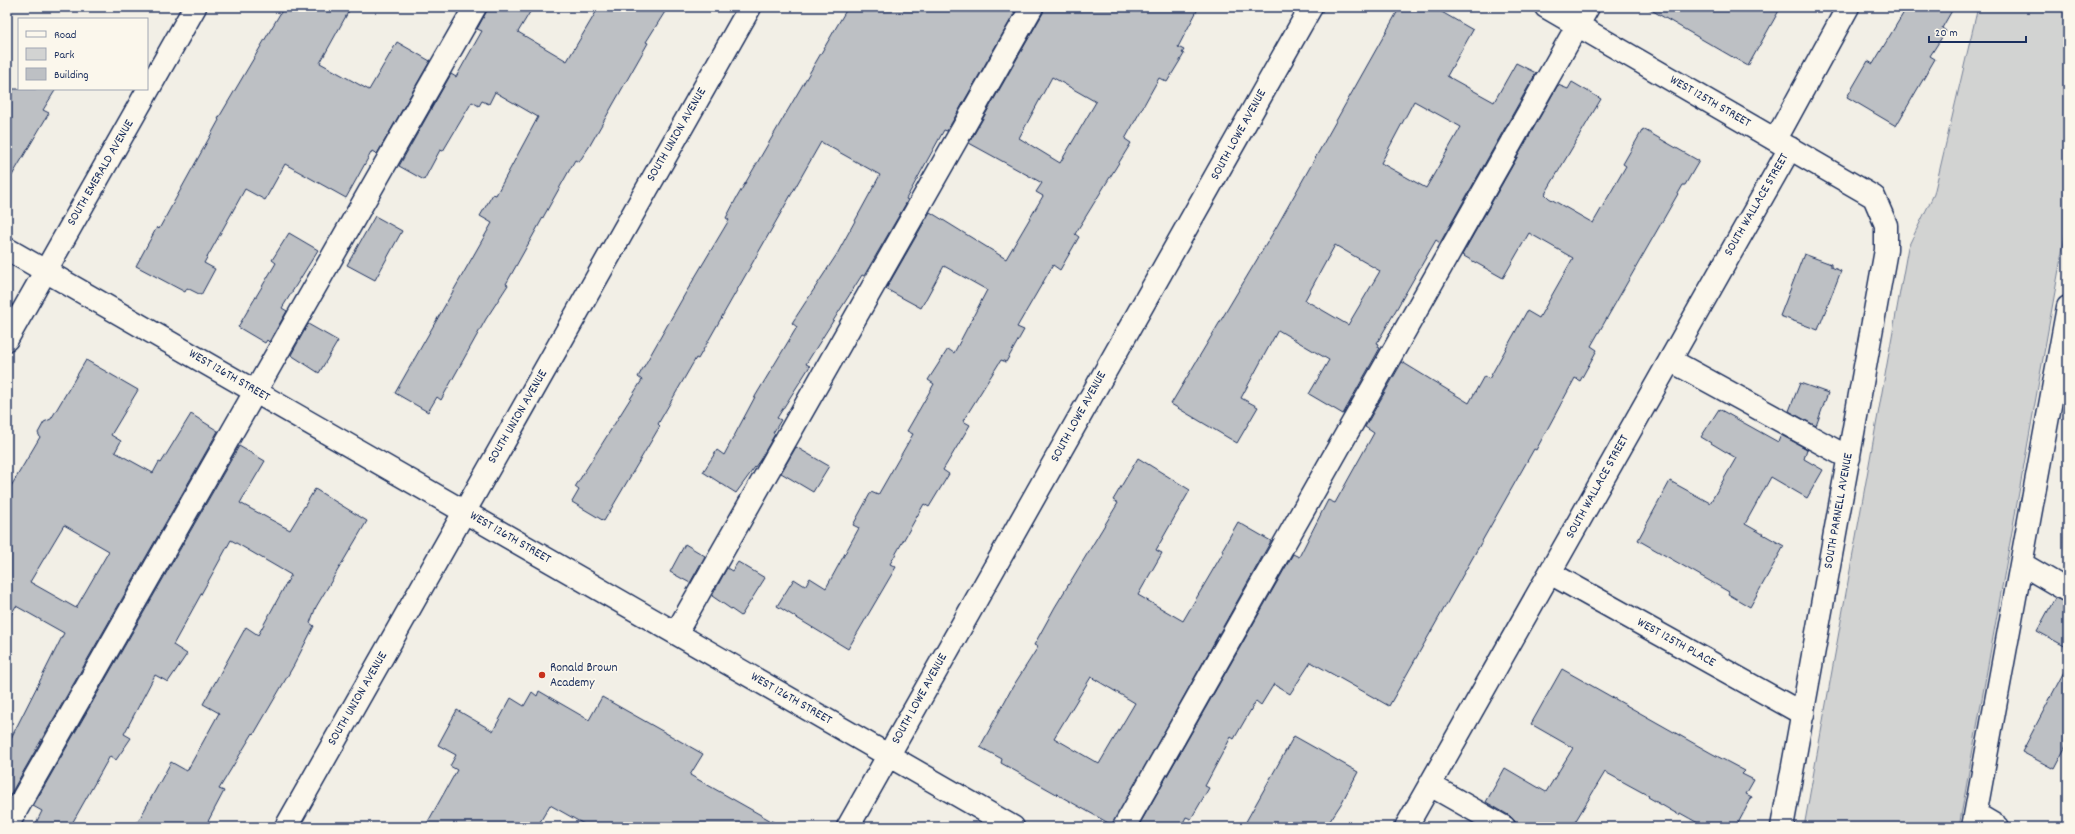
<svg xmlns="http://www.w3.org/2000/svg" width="2075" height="834" viewBox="0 0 2075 834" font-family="Dekko,sans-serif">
	<rect width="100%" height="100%" fill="#f2efe6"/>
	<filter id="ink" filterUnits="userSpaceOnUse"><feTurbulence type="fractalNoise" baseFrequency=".025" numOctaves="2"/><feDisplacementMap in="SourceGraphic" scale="8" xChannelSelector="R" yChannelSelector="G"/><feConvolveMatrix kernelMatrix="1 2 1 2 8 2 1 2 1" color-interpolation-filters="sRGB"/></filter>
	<g filter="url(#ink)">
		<path fill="#d2d3d2" stroke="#768198" d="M 1978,7 L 2068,7 L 2068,219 L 1959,827 L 1804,827 L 1908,247 L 1934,194 Z"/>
		<path fill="#bdc0c4" stroke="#1b2f5e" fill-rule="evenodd" d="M 284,7 L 351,7 L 320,63 L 369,90 L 397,42 L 430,61 L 377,154 L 372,151 L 346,198 L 285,164 L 265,200 L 245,189 L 204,263 L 215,269 L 201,295 L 187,288 L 185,292 L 136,266 L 157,227 L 159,229 L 219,120 L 218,119 Z
			M 489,7 L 533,7 L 518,32 L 567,61 L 599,7 L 668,7 L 646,42 L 648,43 L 589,147 L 579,162 L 575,160 L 506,284 L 508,285 L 486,319 L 441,400 L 437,397 L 428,412 L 395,393 L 492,223 L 480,216 L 493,194 L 496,195 L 538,117 L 495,92 L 489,104 L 482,101 L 479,106 L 472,102 L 443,151 L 440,150 L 424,180 L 399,166 L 451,74 L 456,77 L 482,31 L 477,29 Z
			M 848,7 L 1018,7 L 947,131 L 944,130 L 906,199 L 908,200 L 864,276 L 862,275 L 806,364 L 810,366 L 777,418 L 781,420 L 773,433 L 775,434 L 760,460 L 736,493 L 703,472 L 717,450 L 724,455 L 756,395 L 797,327 L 792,323 L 837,254 L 880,175 L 821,142 L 698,359 L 696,358 L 658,424 L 660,426 L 604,521 L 572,502 L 579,490 L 575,487 L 642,380 L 638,377 L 685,294 L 729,220 L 726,218 L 736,199 Z
			M 1044,7 L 1199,7 L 1178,47 L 1184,50 L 1182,53 L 1184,54 L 1167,82 L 1159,78 L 1125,139 L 1131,143 L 1075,234 L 1079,237 L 1060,270 L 1053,265 L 1017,327 L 1024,330 L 1006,362 L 1001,360 L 963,421 L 970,425 L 943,470 L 949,474 L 929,507 L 924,504 L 890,564 L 896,567 L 848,649 L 777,606 L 794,579 L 805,586 L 810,578 L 826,588 L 859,528 L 853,525 L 871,492 L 878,495 L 913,434 L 907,431 L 934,384 L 928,380 L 948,349 L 954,353 L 987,290 L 944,266 L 921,308 L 886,289 L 930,212 L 1006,259 L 1043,196 L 1036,192 L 1042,183 L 969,143 L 1043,13 ZM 1052,77 L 1096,102 L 1060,163 L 1019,138 Z
			M 1400,7 L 1433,7 L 1473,30 L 1447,76 L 1494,102 L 1516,63 L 1536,73 L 1440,243 L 1436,240 L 1377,343 L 1379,344 L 1378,347 L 1380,348 L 1343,414 L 1309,394 L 1329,360 L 1278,330 L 1241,398 L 1258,407 L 1237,443 L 1171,404 L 1277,226 ZM 1414,101 L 1461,127 L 1426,188 L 1381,163 ZM 1335,245 L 1380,271 L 1348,325 L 1305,300 Z
			M 1646,7 L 1781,7 L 1748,66 Z
			M 1907,7 L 1954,7 L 1942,28 L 1946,31 L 1930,56 L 1935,59 L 1896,126 L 1847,97 L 1868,61 L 1873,64 Z
			M 1572,82 L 1601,99 L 1545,194 L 1549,198 L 1593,223 L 1626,166 L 1623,164 L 1643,129 L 1699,161 L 1685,185 L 1683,185 L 1591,346 L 1597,350 L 1580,381 L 1575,378 L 1536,450 L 1534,449 L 1389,706 L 1311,662 L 1290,694 L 1274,684 L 1261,705 L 1256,701 L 1234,739 L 1231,737 L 1205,786 L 1209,788 L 1191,819 L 1186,817 L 1181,827 L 1138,827 L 1293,554 L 1299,557 L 1328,500 L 1335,503 L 1374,433 L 1365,427 L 1402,362 L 1469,403 L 1484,376 L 1489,379 L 1527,311 L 1539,318 L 1573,258 L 1529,233 L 1503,278 L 1462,255 L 1558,85 L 1568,89 Z
			M 7,89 L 56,89 L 43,110 L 49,113 L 7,184 Z
			M 375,216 L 402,231 L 375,280 L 347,265 Z
			M 289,233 L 318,250 L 282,308 L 287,311 L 269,342 L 267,340 L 265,343 L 238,327 L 276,263 L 272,260 Z
			M 1804,254 L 1831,264 L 1831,267 L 1841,271 L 1818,330 L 1780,316 Z
			M 308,324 L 338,341 L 319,373 L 291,355 Z
			M 86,360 L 138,390 L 111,435 L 121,441 L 115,452 L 153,473 L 159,462 L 161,463 L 191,414 L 218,431 L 10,795 L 7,794 L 7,746 L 64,633 L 16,606 L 7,621 L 7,493 L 40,437 L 38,433 L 44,422 L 51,419 ZM 64,525 L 109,551 L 76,608 L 30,582 Z
			M 1800,383 L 1828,393 L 1816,426 L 1789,411 Z
			M 1719,409 L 1778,442 L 1781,435 L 1807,449 L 1804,459 L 1823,470 L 1807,498 L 1771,477 L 1745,524 L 1784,546 L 1750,607 L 1728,594 L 1729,592 L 1638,540 L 1670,481 L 1710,503 L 1736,458 L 1701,437 Z
			M 239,446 L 265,461 L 240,503 L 290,530 L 315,489 L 367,521 L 316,607 L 310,623 L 314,626 L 294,665 L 254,734 L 253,733 L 219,789 L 224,791 L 205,827 L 135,827 L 171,762 L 187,771 L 219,713 L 203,704 L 246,627 L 258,635 L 291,575 L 231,540 L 173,645 L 187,654 L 168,682 L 155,675 L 124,734 L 131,738 L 116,760 L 110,756 L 70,827 L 34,827 L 42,811 L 33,806 Z
			M 796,447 L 829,466 L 813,492 L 781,473 Z
			M 1138,458 L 1190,490 L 1156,550 L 1162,553 L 1138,595 L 1183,621 L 1224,551 L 1222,550 L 1238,522 L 1271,541 L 1112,825 L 1001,763 L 1002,759 L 980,747 L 1012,688 L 1038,647 L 1034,645 L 1055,607 L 1118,503 L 1113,500 ZM 1091,677 L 1135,703 L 1099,764 L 1054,738 Z
			M 685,544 L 705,556 L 690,583 L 670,572 Z
			M 738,562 L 765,578 L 741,616 L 712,596 L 727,568 L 732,571 Z
			M 2055,598 L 2068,603 L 2068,648 L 2037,631 Z
			M 2068,664 L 2068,742 L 2054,769 L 2022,752 Z
			M 1562,669 L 1711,753 L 1745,771 L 1742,774 L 1754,780 L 1746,794 L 1752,797 L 1736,827 L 1705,827 L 1680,813 L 1679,815 L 1648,797 L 1649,796 L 1605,772 L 1572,827 L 1516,827 L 1515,821 L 1510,816 L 1486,802 L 1505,768 L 1546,792 L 1573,748 L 1531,724 Z
			M 539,691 L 589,720 L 602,697 L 703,754 L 690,775 L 782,827 L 589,827 L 550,805 L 537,827 L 425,827 L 457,770 L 450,766 L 456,755 L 438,745 L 457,710 L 493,731 L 511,698 L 524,706 L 532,692 L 537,696 Z
			M 1294,736 L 1358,772 L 1341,804 L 1326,827 L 1243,827 Z"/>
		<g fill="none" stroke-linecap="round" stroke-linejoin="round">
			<defs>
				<path id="minor" d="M 1546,7 L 1874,197 L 1886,225 L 1886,250 L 1782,827
					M 1776,139 L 1848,7
					M 7,249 L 1013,827
					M 7,339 L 195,7
					M 1670,360 L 1849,458
					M 2022,564 L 2068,591
					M 1550,573 L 1803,714
					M 676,633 L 1032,7
					M 1430,785 L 1504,827
					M 1976,814 L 1998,827
					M 7,826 L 475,7
					M 286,827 L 750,7
					M 848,827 L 1311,7
					M 1124,827 L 1588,7
					M 1406,827 L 1790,148
					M 1973,827 L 2068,307"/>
			</defs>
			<use href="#minor" stroke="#1b2f5e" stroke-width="25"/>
			<use href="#minor" stroke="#fbf7ec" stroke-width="22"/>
		</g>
	</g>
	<circle fill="#c8321e" stroke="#fbf7ec" stroke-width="1.5" cx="542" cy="675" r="4"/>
	<g text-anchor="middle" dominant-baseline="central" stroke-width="3.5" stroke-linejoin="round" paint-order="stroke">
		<g font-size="13" fill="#1b2f5e" stroke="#fbf7ec">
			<text transform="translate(1710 102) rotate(30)">WEST 125TH STREET</text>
			<text transform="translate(677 135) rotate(-60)">SOUTH UNION AVENUE</text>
			<text transform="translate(1239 135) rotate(-61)">SOUTH LOWE AVENUE</text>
			<text transform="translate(101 173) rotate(-60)">SOUTH EMERALD AVENUE</text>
			<text transform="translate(1757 205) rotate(-60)">SOUTH WALLACE STREET</text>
			<text transform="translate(229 376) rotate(30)">WEST 126TH STREET</text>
			<text transform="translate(518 417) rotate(-60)">SOUTH UNION AVENUE</text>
			<text transform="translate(1079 417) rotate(-61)">SOUTH LOWE AVENUE</text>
			<text transform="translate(1598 487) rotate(-61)">SOUTH WALLACE STREET</text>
			<text transform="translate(1839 511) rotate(-80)">SOUTH PARNELL AVENUE</text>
			<text transform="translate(510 538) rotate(30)">WEST 126TH STREET</text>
			<text transform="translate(1676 643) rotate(29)">WEST 125TH PLACE</text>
			<text transform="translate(358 699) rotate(-60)">SOUTH UNION AVENUE</text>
			<text transform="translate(791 699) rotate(30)">WEST 126TH STREET</text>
			<text transform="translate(920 699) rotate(-61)">SOUTH LOWE AVENUE</text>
		</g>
		<g font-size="13" fill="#1b2f5e" stroke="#fbf7ec" text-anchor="start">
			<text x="550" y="668">Ronald Brown<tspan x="550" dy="15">Academy</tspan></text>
		</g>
	</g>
	<rect width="2075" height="834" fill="none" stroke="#fbf7ec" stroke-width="24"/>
	<rect x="12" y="12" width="2051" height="810" fill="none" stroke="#1b2f5e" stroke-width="1.5" filter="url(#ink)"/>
	<rect x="18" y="18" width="130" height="72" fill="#fbf7ec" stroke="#a1a7b3"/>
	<rect x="26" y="31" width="20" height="6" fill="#fbf7ec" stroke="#a1a7b3"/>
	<text x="54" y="38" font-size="12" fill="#1b2f5e">Road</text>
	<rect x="26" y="48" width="20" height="12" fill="#d2d3d2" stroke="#a1a7b3"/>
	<text x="54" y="58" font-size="12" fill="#1b2f5e">Park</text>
	<rect x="26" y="68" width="20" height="12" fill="#bdc0c4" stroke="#a1a7b3"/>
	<text x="54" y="78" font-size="12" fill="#1b2f5e">Building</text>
	<path d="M1929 36v6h97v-6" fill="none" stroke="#1b2f5e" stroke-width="2"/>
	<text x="1935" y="36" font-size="12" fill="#1b2f5e" stroke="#fbf7ec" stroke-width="3" paint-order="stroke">20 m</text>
</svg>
